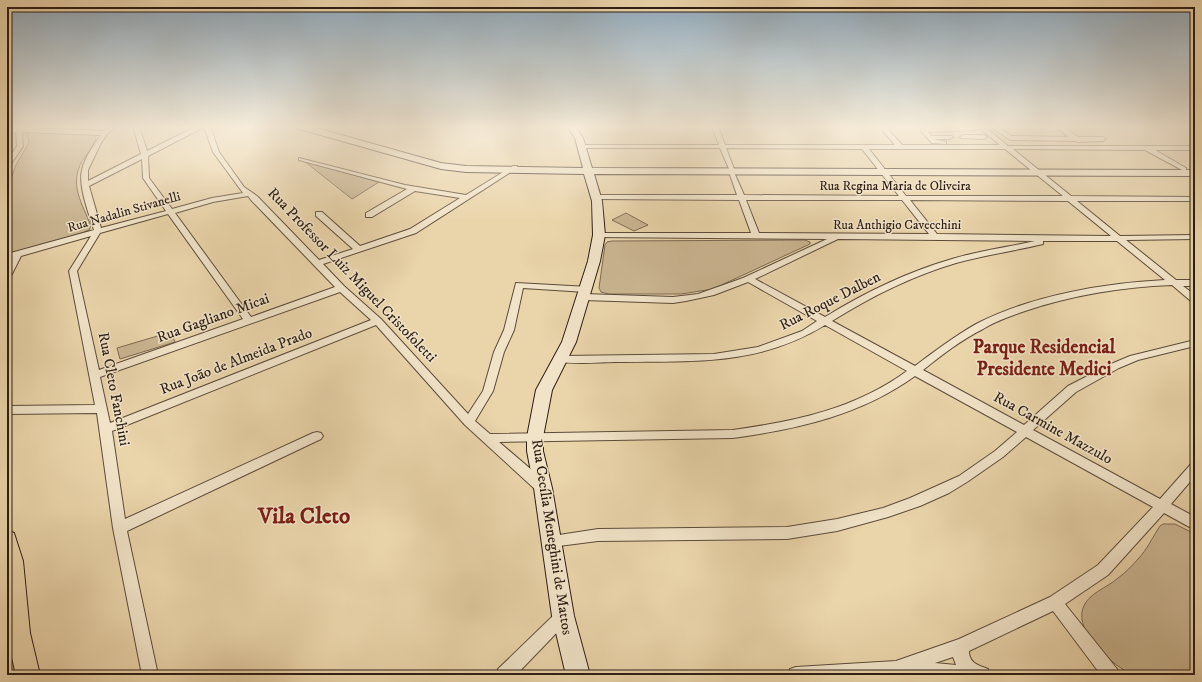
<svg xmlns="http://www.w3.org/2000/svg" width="1202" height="682" viewBox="0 0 1202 682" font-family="'IM FELL DW Pica',serif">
	<rect width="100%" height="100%" fill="#ead4aa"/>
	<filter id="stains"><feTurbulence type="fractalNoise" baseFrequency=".005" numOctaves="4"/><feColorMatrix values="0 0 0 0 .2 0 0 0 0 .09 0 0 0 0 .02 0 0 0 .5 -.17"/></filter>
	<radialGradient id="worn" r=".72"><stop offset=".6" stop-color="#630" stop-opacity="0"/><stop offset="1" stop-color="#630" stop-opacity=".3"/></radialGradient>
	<path fill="#cab591" stroke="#7c6a53" d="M 30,132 L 92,134 L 96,137 C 95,144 87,154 82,161 C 69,185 82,203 91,226 L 89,230 L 82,233 L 7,255 L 7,189 L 16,165 L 28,144 L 29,139 L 26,134 Z
		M 304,161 L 379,182 L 352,199 Z
		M 626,213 L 648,225 L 634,231 L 612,220 Z
		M 805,240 L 810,242 L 810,244 L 713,289 L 681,294 L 609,294 L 601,292 L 599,288 L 605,245 L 607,242 L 612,241 Z
		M 171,332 L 175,342 L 120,359 L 117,348 Z
		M 1163,524 L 1175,524 L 1195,534 L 1195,675 L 1133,675 C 1113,666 1074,632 1083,608 C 1088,593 1107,588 1118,578 C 1125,573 1132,566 1138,559 C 1147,550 1153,536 1160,526 Z"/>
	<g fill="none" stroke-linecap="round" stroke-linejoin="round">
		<defs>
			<path id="street" d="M 20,126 L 26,126 L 25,128 L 104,131 L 111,126 L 118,126 L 107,134 L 101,143 L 88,170 L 88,181 L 141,154 L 133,126 L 139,126 L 147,151 L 197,126 L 210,126 L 219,152 L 244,187 L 257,196 L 319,260 L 353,249 L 316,216 L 316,212 L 322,212 L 360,246 L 410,229 L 460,198 L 415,191 L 372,217 L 366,217 L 366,213 L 407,189 L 299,160 L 299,158 L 405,185 L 466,195 L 513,166 L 517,166 L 517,168 L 416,233 L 323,264 L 344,286 L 381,319 L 468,414 L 483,391 L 494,352 L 504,330 L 516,283 L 589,287 L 590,289 L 589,291 L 586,292 L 523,288 L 514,330 L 504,352 L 493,391 L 475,421 L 490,434 L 733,430 C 796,421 855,409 907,371 L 825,325 C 759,366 692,361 618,362 C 602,362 572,365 557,361 L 556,359 L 561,356 L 714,354 L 758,347 L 802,331 L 817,321 L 748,282 L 714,295 L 686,301 L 673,303 L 584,300 L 579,297 L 584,294 L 673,297 L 698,294 L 743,278 L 827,239 L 596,237 L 596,233 L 751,233 L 739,200 L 596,199 L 592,197 L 596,195 L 737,195 L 729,172 L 730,171 L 720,148 L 581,148 L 579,147 L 579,145 L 719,145 L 712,126 L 718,126 L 725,145 L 895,145 L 879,126 L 885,126 L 902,145 L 1000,145 L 977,126 L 984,126 L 1008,146 L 1195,146 L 1195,150 L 1155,150 L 1186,168 L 1186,170 L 1184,171 L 1145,150 L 1013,149 L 1071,196 L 1195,197 L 1195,201 L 1077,201 L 1120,236 L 1195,235 L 1195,239 L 1126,240 L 1176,280 L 1195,280 L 1195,286 L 1183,286 L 1195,295 L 1195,303 L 1192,302 L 1172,285 C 1121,287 1073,295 1025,311 C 1011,316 996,321 983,329 C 961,340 942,355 923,370 L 1024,425 L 1068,386 L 1111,364 L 1130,356 L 1195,340 L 1195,346 L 1138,360 L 1119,368 L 1076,392 L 1033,430 L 1160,499 L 1191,464 L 1195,462 L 1195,476 L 1171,504 L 1195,517 L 1195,530 L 1164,513 L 1108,575 L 1065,604 L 1117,669 L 1119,675 L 1101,675 L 1053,611 L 969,651 C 969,663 978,665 988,669 L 990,675 L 788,675 L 790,669 L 796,667 L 896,661 L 959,639 L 1050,597 L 1098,565 L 1153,507 L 1026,437 L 1003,457 L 967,482 L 949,493 L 920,506 L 888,517 L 837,531 L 787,539 L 598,541 L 551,547 L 546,545 L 544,541 L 546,537 L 598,529 L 787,527 L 837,519 L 883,508 L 910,498 L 939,485 L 959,476 L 995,451 L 1017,432 L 915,376 C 861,415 798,429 733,438 L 499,442 L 547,483 L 548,487 L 547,491 L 542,492 L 537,491 L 465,425 L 376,325 L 112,431 L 125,519 L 313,433 L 317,432 L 321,433 L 323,436 L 321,439 L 127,531 L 158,675 L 142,675 L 113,528 L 97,413 L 7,414 L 7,406 L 95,405 L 69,271 L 91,236 L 21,256 L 11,276 L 7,279 L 7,267 L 11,258 L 7,260 L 7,254 L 94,230 C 89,214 78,186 82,170 C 84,159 95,143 101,135 L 22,132 L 23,146 L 9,167 L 7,168 L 7,161 L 17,146 L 16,132 L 7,133 L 7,129 L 17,128 ZM 204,127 L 213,152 L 243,193 L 212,198 L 172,209 L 149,178 L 148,156 ZM 726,148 L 862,149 L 899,196 L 744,195 L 733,170 L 734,169 ZM 869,149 L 1005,149 L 1063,196 L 906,196 ZM 142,159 L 143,178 L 166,211 L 101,228 L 89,186 ZM 248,196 L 251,200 L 335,287 L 251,317 L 175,213 L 213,202 ZM 746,200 L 902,200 L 929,234 L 759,233 ZM 910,200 L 1068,201 L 1111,236 L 937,234 ZM 168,214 L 243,319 L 99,370 L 77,271 L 100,233 ZM 838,239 L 1035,241 C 1008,247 979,251 952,259 C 907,272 864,293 825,317 L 755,279 ZM 1043,241 L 1117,241 L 1165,280 C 1105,283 1033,295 978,323 C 956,335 935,351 915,366 L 832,321 C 870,297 912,276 956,263 C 985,255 1014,251 1043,244 ZM 340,292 L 371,320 L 110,423 L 100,377 ZM 953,657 L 956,665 L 935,663 Z
				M 990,126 L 997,126 L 1011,136 L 1069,137 L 1055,126 L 1062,126 L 1078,137 L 1103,137 L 1106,139 L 1103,141 L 1078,142 L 1075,141 L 1010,140 Z
				M 975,127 L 978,129 L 977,130 L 928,132 L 931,136 L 952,136 L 953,137 L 950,139 L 934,139 L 946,142 L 946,144 L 932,143 L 920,130 L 923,128 Z
				M 963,135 L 984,135 L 987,137 L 984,139 L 961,138 L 960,137 Z
				M 563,609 L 568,611 L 571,616 L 568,621 L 516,675 L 496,675 L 498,669 L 558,611 Z"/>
			<path id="secondary" d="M 295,126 L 309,126 L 441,163 L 466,166 L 583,168 L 575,138 L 567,126 L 575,126 L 583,138 L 592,168 L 1195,170 L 1195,176 L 594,174 L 602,201 L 605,235 L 600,261 L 576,342 L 552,390 L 543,437 L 543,451 L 552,488 L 574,616 L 590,675 L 566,675 L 552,616 L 534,488 L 527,451 L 527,437 L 536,390 L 562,342 L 588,261 L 593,235 L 592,201 L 584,174 L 466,172 L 441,169 L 296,128 Z"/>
			<path id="primary" d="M 7,530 L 14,533 L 23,561 L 30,633 L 40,675 L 16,675 L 7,636 Z"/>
		</defs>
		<use href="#street" stroke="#5c4c3a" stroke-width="2"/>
		<use href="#secondary" stroke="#2d1e15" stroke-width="2"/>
		<use href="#primary" stroke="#2d1e15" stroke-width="2"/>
		<use href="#street" fill="#f1e3c8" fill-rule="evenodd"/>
		<use href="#secondary" fill="#f1e3c8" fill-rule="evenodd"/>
		<use href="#primary" fill="#ead4aa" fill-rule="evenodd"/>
	</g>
	<linearGradient id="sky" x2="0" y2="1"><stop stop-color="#8fa8bb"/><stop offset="0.57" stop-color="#f6ecd9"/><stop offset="1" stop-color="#f6ecd9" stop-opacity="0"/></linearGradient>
	<rect width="1202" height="222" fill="url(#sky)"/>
	<g text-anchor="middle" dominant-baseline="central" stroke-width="3" stroke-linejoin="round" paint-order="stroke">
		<g font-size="13" fill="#2d1e15" stroke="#f1e3c8">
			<text x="895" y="186">Rua Regina Maria de Oliveira</text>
			<text transform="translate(124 212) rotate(-16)">Rua Nadalin Stivanelli</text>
			<text x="897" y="225">Rua Anthigio Cavecchini</text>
		</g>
		<g font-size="15" fill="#2d1e15" stroke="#f1e3c8">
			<text transform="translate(352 275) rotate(46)">Rua Professor Luiz Miguel Cristofoletti</text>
			<text transform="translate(830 301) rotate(-27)">Rua Roque Dalben</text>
			<text transform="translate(213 318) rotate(-20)">Rua Gagliano Micai</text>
			<text transform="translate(236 361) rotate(-21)">Rua João de Almeida Prado</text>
			<text transform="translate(114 389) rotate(79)">Rua Cleto Fanchini</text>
			<text transform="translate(1053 428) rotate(29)">Rua Carmine Mazzulo</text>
			<text transform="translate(552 537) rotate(81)">Rua Cecília Meneghini de Mattos</text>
		</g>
		<g font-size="19" font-weight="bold" fill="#7a1f14" stroke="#f1e3c8">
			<text x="1044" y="347">Parque Residencial<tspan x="1044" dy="22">Presidente Medici</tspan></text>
		</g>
		<g font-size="23" font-weight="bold" fill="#7a1f14" stroke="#f1e3c8">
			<text x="304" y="516">Vila Cleto</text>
		</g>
	</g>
	<rect width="1202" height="682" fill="none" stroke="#ead4aa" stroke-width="24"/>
	<rect x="8" y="8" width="1186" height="666" fill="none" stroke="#2d1e15" stroke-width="2"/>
	<rect x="12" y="12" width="1178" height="658" fill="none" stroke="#2d1e15"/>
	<rect width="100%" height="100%" filter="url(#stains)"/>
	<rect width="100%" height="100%" fill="url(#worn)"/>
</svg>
